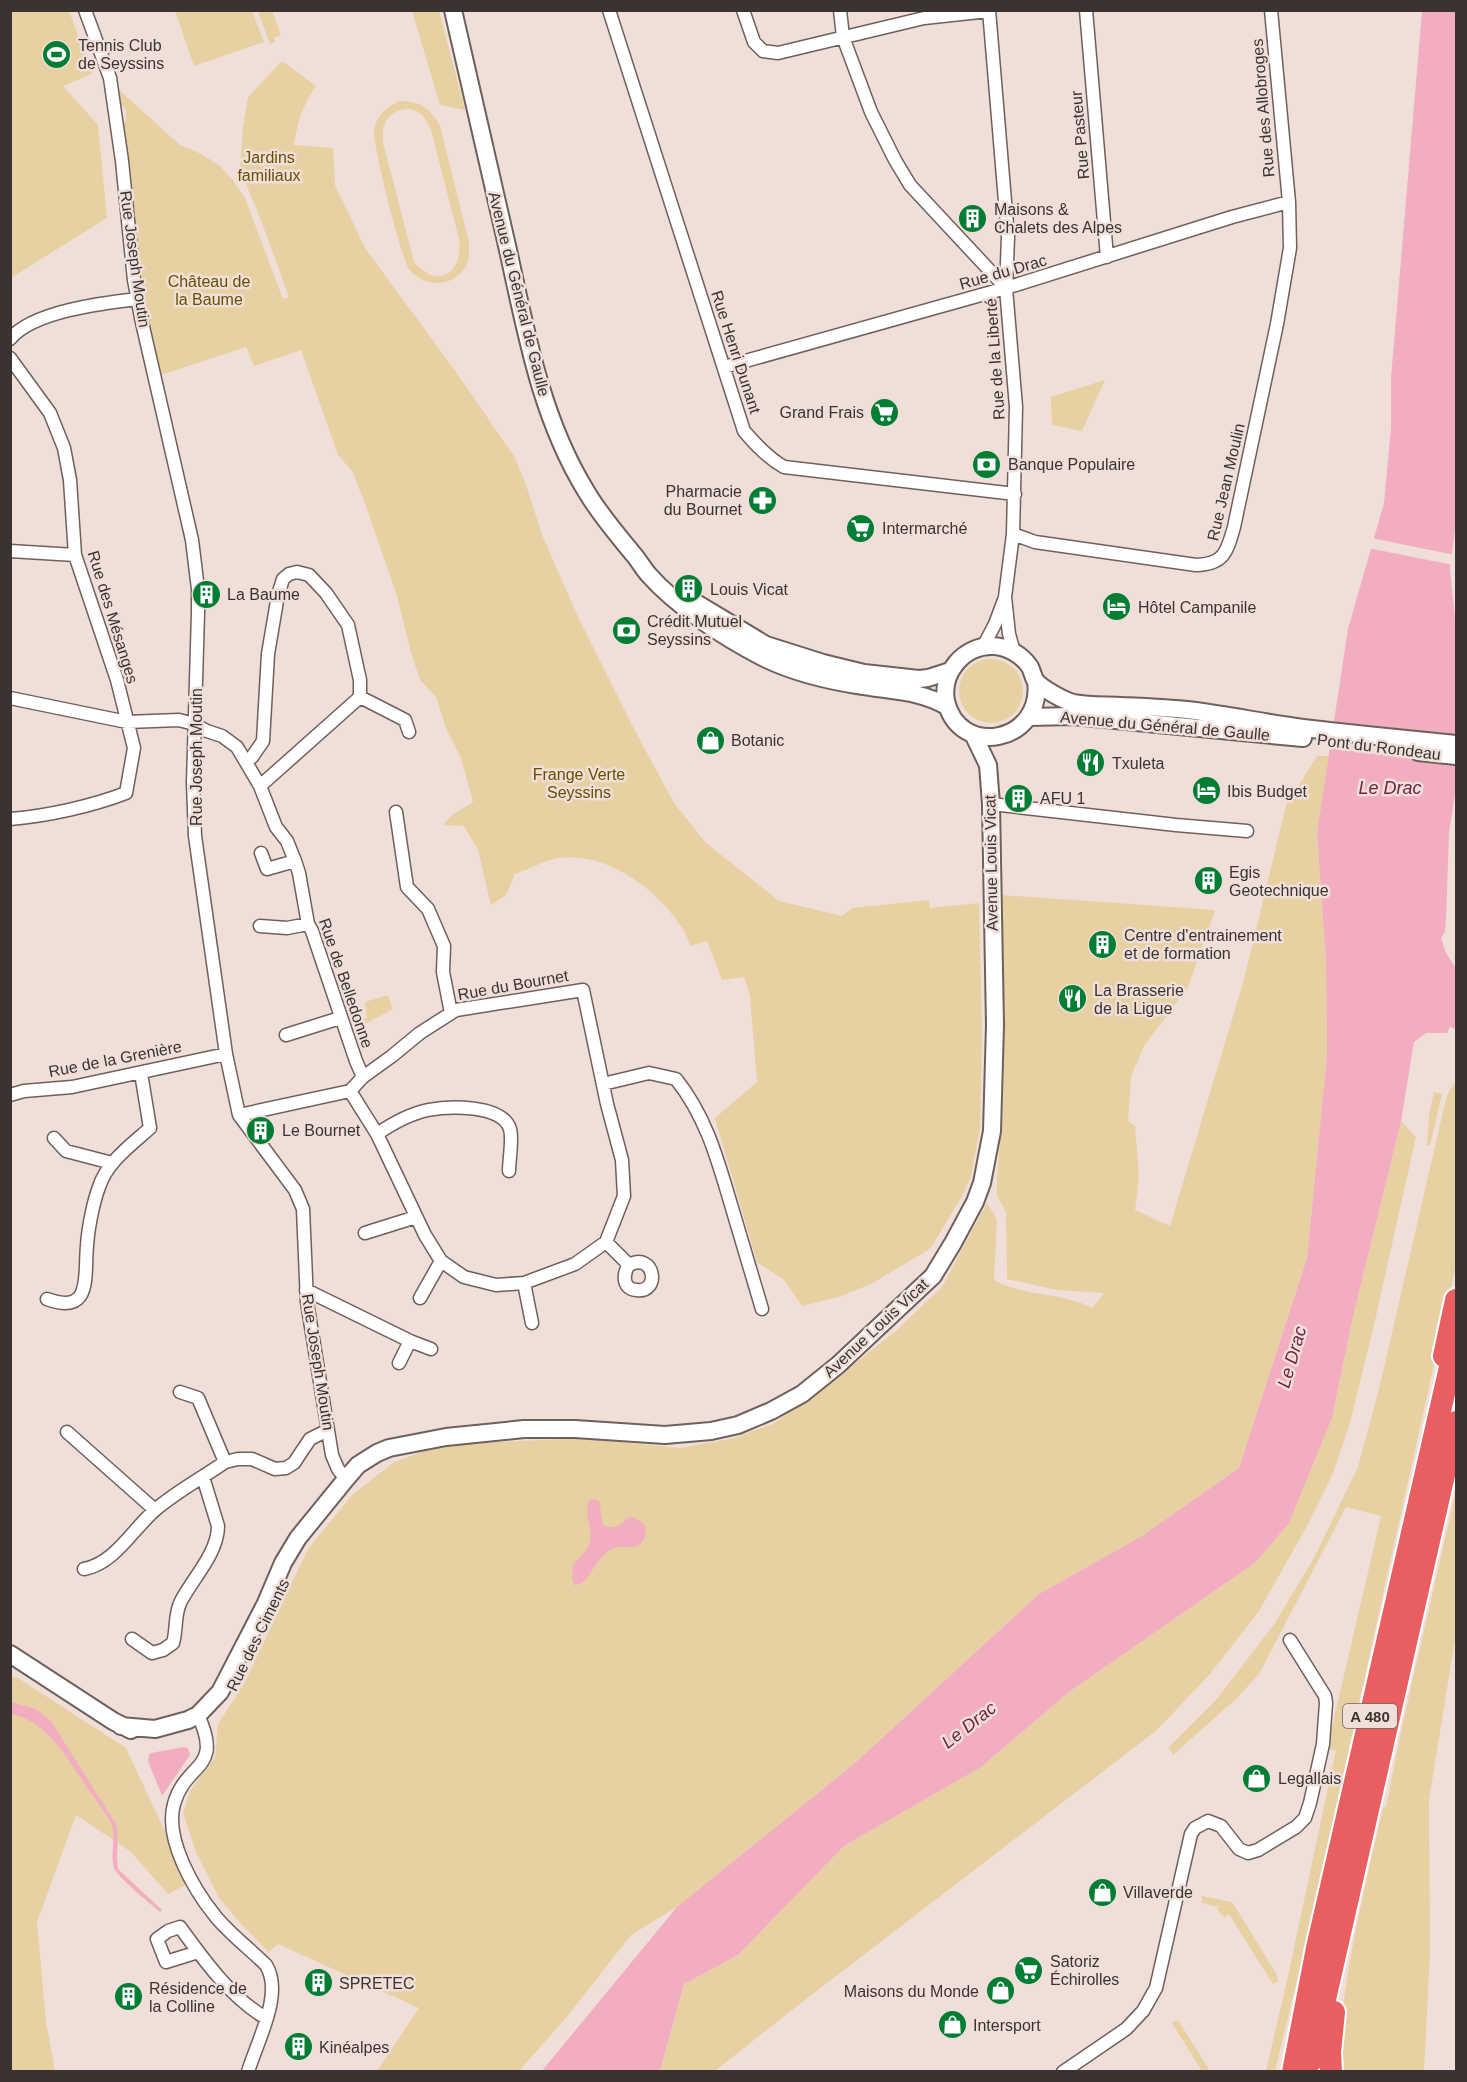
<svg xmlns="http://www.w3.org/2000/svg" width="1467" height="2082" viewBox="0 0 1467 2082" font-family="Arial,sans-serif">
	<rect width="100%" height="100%" fill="#f0dfd9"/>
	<path fill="#e7d0a1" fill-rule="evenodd" d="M 10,11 L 69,11 L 92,74 L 63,86 L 98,125 L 107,218 L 11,278 Z
		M 175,11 L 252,11 L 264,42 L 194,66 Z
		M 258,11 L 272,11 L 281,35 L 274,38 L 275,42 L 270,44 Z
		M 412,11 L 439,11 L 465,110 L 440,105 Z
		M 282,61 L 316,86 C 302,107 298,120 294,145 L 333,148 L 335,185 L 365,248 L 456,372 L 514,456 L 524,479 L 543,537 L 578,617 L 633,727 L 674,803 L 706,843 L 779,901 L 842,916 L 852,908 L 929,900 L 930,908 L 979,903 L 982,1033 L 980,1128 L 971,1176 L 964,1193 L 930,1249 L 871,1284 L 838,1297 L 802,1306 L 784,1280 L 757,1262 L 715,1118 L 757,1082 L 750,996 L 744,977 L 722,980 L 707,941 L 691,946 C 687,939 685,931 680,925 C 656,888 605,851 559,858 C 545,860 529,869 515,874 L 506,895 L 491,905 L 478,850 L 464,826 L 443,825 L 451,816 L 473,802 L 461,758 L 447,731 L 436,697 L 420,680 L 410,649 L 397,596 L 366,506 L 352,471 L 338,455 L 301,350 L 254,366 L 246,347 L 161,375 L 145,307 L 122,123 L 127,120 L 125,108 L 121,105 L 119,90 L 180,145 L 199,153 L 219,165 L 233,180 L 245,198 L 283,299 L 289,297 L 259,215 L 240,170 L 243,127 L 248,97 Z
		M 399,101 C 421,101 429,107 440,126 L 469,243 C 469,252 470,261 464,269 C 451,288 423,287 409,269 C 401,256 373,147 374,131 C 376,116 386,107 399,101 ZM 410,109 C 422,112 426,118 431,130 L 459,239 C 464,273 437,290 414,262 L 383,142 C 381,123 389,109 410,109 Z
		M 1105,380 L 1082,431 L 1052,425 L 1051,397 Z
		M959 691a32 32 0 1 1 64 0a32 32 0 1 1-64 0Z
		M 1317,756 L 1329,756 L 1317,833 L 1326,961 L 1327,1055 L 1307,1258 L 1239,1468 L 1142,1536 L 1039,1594 L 855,1763 L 677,1907 L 631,1935 L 566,2018 L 519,2071 L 377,2071 L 419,2008 L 278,1944 L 269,1952 L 241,1924 L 219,1898 L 196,1852 L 183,1813 L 190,1791 L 215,1757 L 218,1724 L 245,1682 L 308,1549 L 352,1495 L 394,1462 L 430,1449 L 476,1443 L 583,1438 L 679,1448 L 730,1439 L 773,1424 L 825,1387 L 897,1330 L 942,1287 L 987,1203 L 997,1219 L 994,1280 C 1024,1297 1062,1292 1092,1308 L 1104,1293 L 1057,1290 L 1007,1279 L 1006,1212 L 997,1195 L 997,1178 L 1003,1110 L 1004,1035 L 1001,895 L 1215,910 L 1188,987 L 1144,1046 L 1131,1076 L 1128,1121 L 1135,1126 L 1139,1177 L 1135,1210 L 1170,1226 L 1243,983 L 1286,806 Z
		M 388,995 L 393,1009 L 360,1027 L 357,1021 L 367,1018 L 365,1002 Z
		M 1456,1082 L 1456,1265 L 1305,1947 L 1275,2071 L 1266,2071 L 1288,1976 L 1336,1750 L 1327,1749 L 1381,1516 L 1346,1507 L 1259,1674 L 1237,1698 L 1173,1755 L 1169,1747 L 1216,1700 L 1275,1623 L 1315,1556 L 1358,1467 L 1379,1389 L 1445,1103 L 1449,1091 Z
		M 1434,1092 L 1442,1094 L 1430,1145 L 1427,1145 L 1429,1115 Z
		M 1401,1121 L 1416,1137 L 1374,1325 L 1350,1423 L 1333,1473 L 1307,1526 L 1259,1611 L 1210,1674 L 1157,1730 L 788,2013 L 715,2071 L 660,2072 L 684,1984 L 738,1955 L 844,1846 L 981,1767 L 1069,1692 L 1256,1562 L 1289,1523 L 1332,1418 L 1352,1321 Z
		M 1456,1491 L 1456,1633 L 1429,1800 L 1430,1953 L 1424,2071 L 1338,2072 C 1340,1984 1364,1892 1383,1807 L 1386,1807 L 1403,1722 Z
		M 10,1676 L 18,1678 L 126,1748 L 189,1883 L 168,1894 L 130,1851 L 76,1815 L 37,1922 L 46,2021 L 55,2071 L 11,2071 Z
		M 1202,1896 L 1232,1902 L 1276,1973 L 1278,1981 L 1273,1984 L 1229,1914 L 1224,1917 L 1217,1909 L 1219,1907 L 1202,1903 Z
		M 1178,2020 L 1210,2071 L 1202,2071 L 1172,2023 Z"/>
	<path fill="#f2adc0" d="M 1422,11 L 1456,11 L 1456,521 L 1450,569 L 1456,628 L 1456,787 L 1449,833 L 1446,919 L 1445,931 L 1441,938 L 1446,953 L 1456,968 L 1456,1013 L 1447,1033 L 1426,1033 L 1414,1042 L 1401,1121 L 1352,1321 L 1332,1418 L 1289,1523 L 1256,1562 L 1069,1692 L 981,1767 L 844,1846 L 738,1955 L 684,1984 L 660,2071 L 541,2072 L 677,1907 L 855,1763 L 1039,1594 L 1142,1536 L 1239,1468 L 1307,1258 L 1327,1055 L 1326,961 L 1317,833 L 1348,629 L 1384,503 L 1391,428 L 1391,378 Z
		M 592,1499 L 599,1501 L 603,1525 C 612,1530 622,1526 627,1518 L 633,1517 L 644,1524 C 646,1530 646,1537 642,1542 C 634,1551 624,1544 614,1548 C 610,1549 606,1553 603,1556 C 593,1564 588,1586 574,1585 L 572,1577 L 573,1565 C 578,1558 586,1553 589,1545 C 595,1530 583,1516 589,1501 Z
		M 11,1702 L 36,1709 L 51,1721 L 116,1824 C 120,1839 115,1854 118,1869 L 162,1910 L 160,1912 C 151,1904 117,1877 114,1868 C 110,1854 116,1839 112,1825 C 105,1811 95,1799 86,1786 C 67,1758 47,1721 11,1714 Z
		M 184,1747 L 188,1748 L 190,1755 L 162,1796 L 148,1761 L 149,1755 L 151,1753 Z"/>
	<path fill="#f0dfd9" d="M 1371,538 L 1455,555 L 1453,565 L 1368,548 Z
		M 1331,721 L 1456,735 L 1456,763 L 1327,748 Z"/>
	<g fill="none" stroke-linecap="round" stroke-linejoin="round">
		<path stroke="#f2adc0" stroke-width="10" d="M 1456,1000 L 1452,1005 L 1450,1021 L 1456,1024"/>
		<defs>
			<path id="street" d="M 85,10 L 110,78 L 122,161 L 134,280 L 141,318 L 192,540 L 198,589 L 198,613 L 193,783 L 195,836 L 226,1054 L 239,1115 L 295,1190 L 303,1209 L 307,1302 L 332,1455 L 338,1469 L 346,1479
				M 609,10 L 744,431 C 756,445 768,458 784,467 L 1015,494
				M 743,10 L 754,42 L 763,51 L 778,53 L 924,18 L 989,11
				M 840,10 L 843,37 L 871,112 L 895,160 L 910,185 L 1006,288
				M 989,10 L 1008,237 L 1006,288 L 1016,407 L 1013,534 L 1005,597 L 1009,634 L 1014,652
				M 1086,10 L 1107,257
				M 10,339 C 33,311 103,303 138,299
				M 10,358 L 50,413 L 64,448 L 70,480 L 75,555 L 117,680 L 134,748 L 126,793 C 92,806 48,816 10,819
				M 724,367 L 1006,288 L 1232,217 L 1289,202
				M 1013,534 L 1035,542 L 1196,565 C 1225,564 1227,551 1234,527 L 1277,324 L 1290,248 L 1289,202 L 1271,10
				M 10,551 L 75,555
				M 983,647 L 995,624 L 1004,600
				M 360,697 L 405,720 L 409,732
				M 10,698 L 127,722 L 179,720 L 194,724 L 207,731 L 222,736 L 237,747 L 260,786 L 276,827 L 287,841 L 295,861 L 299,873 L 308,924 L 312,931 L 356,1061 L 363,1077
				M 246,761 L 252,757 L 263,741 L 268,654 L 278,595 L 283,579 L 289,574 L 297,572 L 309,575 L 326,593 L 348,625 L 360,680 L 360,697 L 260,786
				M 991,804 L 1176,825 L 1247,831
				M 396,812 L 407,887 L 428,909 L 444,946 L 443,972 L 451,1013
				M 261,853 L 267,869 L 295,861
				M 260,926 L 287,928 L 308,924
				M 286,1035 L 340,1018
				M 603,1084 L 649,1073 L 676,1079 C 707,1118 718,1161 732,1208 C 742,1242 752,1275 762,1309
				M 10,1095 L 24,1091 L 72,1087 L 226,1054
				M 239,1115 L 350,1091 L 363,1077 L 392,1056 L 420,1033 L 456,1010 L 583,990 L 607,1104 L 622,1160 L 624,1196 L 606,1242 L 575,1264 L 524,1283 L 496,1285 L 464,1277 L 441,1261 L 425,1235 L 377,1134 L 350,1091
				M 377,1134 C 393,1123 409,1114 428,1110 C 448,1106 502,1104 510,1129 C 513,1139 509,1160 509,1171
				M 54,1138 L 66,1151 L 112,1163
				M 365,1233 L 416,1217
				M 606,1242 L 629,1265 C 655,1251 661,1294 636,1290 C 622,1289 623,1273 629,1265
				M 524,1283 L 532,1323
				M 306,1290 L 410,1341 L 399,1363
				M 420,1298 L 441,1261
				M 47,1299 C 93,1316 84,1275 87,1246 C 88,1229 93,1203 99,1187 C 107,1162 131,1145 150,1128 L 141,1073
				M 410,1341 L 431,1349
				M 180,1392 L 198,1398 L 225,1462
				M 67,1432 L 155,1510
				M 84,1569 C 114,1564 133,1529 155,1510 C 176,1492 202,1478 225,1462 L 238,1459 L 252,1459 L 275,1469 L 286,1468 L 294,1463 L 310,1439 L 328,1430
				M 132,1639 L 152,1653 L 163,1650 L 173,1643 C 177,1630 174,1614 181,1601 C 193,1578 218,1553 218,1526 L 203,1477
				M 198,1715 C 224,1771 186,1761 174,1804 C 164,1839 194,1890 216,1917 C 231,1935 250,1949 266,1965 C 284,1994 257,2041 248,2072
				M 198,1952 L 166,1962 L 157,1939 L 168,1931 L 180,1927 C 203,1959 232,1999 266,2018
				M 1063,2072 L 1126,2029 L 1143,2011 L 1156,1988 L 1191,1834 L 1195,1828 L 1208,1821 L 1221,1826 L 1239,1849 L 1248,1853 L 1258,1850 L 1296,1827 L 1305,1818 L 1310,1803 L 1323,1744 L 1326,1703 L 1325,1696 L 1290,1640"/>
			<path id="secondary" d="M 453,10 C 472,90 490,170 508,250 C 526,332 541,418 586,491 C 600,515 617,534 634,555 C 639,561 643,568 648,574 C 677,607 724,637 762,657 C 792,672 825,680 857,685 C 888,691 921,690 948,707
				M 698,604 L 766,645 L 823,663 L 864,673 L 919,679 L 928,678 L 950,671
				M 1036,681 C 1044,743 959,759 946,701 C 941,673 963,646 992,646 C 1007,646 1022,655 1030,667 C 1032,671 1033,676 1035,680 C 1041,688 1064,701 1074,703 C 1090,706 1107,705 1123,706 C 1148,707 1172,708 1196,711 C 1232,716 1267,723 1303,728 C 1354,734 1405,739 1456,744
				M 1029,717 L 1073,716 L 1303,738
				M 1418,752 L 1456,756
				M 10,1654 L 113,1721 L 131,1730
				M 121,1726 L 155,1729 L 188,1720 L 198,1715 L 220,1692 L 266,1603 L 283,1563 L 298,1538 L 346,1479 L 358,1465 L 377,1453 L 389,1448 L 446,1437 L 524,1429 L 575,1429 L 665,1435 L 711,1431 L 738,1425 L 771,1411 L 802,1394 L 838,1365 L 933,1276 L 953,1243 L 975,1202 L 982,1183 L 992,1131 L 995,1025 L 991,804 L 988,765 L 973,734"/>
			<path id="highway" d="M 1444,1356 L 1456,1300
				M 1311,2061 L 1456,1422
				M 1293,2072 L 1317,1948 L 1456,1341
				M 1331,2072 L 1330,2052 L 1334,2012"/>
		</defs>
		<use href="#street" stroke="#6e605b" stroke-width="15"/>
		<use href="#secondary" stroke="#6e605b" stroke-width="20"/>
		<use href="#highway" stroke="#fff" stroke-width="26"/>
		<use href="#street" stroke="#fff" stroke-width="12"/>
		<use href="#secondary" stroke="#fff" stroke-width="16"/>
		<use href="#highway" stroke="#e95e61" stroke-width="22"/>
	</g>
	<defs>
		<symbol id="stadium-disc" viewBox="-11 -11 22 22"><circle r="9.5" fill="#017d34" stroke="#f0dfd9"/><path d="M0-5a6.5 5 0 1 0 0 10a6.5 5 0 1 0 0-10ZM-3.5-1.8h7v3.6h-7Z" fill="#fff"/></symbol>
		<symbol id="building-disc" viewBox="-11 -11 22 22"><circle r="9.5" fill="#017d34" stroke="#f0dfd9"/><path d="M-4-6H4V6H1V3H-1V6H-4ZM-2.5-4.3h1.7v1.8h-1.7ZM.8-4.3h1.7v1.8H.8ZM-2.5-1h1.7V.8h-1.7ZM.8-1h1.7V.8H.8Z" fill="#fff"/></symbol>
		<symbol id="supermarket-disc" viewBox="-11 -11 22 22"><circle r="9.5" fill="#017d34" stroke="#f0dfd9"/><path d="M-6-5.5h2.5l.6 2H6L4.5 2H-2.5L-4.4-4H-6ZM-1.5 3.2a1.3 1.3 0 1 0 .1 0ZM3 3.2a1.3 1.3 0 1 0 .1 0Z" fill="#fff"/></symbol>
		<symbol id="bank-disc" viewBox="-11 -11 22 22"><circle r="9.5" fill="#017d34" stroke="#f0dfd9"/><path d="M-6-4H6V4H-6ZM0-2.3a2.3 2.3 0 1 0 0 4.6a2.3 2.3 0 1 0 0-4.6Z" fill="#fff"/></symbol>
		<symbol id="pharmacy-disc" viewBox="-11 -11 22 22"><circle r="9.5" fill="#017d34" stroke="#f0dfd9"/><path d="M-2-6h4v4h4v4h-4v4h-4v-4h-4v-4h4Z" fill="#fff"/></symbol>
		<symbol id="hotel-disc" viewBox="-11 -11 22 22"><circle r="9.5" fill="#017d34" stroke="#f0dfd9"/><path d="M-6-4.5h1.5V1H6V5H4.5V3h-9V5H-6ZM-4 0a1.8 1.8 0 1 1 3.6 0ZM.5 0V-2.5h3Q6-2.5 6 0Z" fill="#fff"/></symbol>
		<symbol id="shop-disc" viewBox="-11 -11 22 22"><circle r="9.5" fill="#017d34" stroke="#f0dfd9"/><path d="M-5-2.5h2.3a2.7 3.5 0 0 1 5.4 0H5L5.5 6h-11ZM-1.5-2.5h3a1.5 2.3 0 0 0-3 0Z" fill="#fff"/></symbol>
		<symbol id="restaurant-disc" viewBox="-11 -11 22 22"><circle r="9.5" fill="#017d34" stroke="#f0dfd9"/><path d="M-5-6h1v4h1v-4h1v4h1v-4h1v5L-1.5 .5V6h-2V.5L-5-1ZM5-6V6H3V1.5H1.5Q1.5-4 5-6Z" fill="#fff"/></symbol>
	</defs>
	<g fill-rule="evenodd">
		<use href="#stadium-disc" x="40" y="38" width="33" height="33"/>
		<use href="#building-disc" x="956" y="202" width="33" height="33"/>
		<use href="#supermarket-disc" x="868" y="396" width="33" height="33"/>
		<use href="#bank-disc" x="970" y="448" width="33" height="33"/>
		<use href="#pharmacy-disc" x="746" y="484" width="33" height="33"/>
		<use href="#supermarket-disc" x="844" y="512" width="33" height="33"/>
		<use href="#building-disc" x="672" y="572" width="33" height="33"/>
		<use href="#building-disc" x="190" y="578" width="33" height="33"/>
		<use href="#hotel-disc" x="1100" y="590" width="33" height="33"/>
		<use href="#bank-disc" x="610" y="614" width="33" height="33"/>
		<use href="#shop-disc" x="694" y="724" width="33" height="33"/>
		<use href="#restaurant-disc" x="1074" y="746" width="33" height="33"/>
		<use href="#hotel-disc" x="1190" y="774" width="33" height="33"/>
		<use href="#building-disc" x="1002" y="782" width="33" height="33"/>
		<use href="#building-disc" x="1192" y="864" width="33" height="33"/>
		<use href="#building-disc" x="1086" y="928" width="33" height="33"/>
		<use href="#restaurant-disc" x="1056" y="982" width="33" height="33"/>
		<use href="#building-disc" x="244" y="1114" width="33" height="33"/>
		<use href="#shop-disc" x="1240" y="1762" width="33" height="33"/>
		<use href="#shop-disc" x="1086" y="1876" width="33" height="33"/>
		<use href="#supermarket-disc" x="1012" y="1954" width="33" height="33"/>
		<use href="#building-disc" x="302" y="1966" width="33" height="33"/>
		<use href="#shop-disc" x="984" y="1974" width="33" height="33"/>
		<use href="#building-disc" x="112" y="1980" width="33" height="33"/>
		<use href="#shop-disc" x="936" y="2008" width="33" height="33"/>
		<use href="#building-disc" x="282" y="2030" width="33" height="33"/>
	</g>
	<g text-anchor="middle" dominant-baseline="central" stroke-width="5" stroke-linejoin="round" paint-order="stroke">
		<rect fill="#f0dfd9" stroke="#716763" stroke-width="1.5" x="1343" y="1704" width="54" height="24" rx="4.5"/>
		<g font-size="15" font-weight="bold" fill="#3a3331">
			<text x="1370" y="1716">A 480</text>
		</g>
		<g font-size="16" fill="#3a3331" stroke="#f0dfd9" text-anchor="start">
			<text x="78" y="45">Tennis Club<tspan x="78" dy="18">de Seyssins</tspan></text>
			<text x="994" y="209">Maisons &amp;<tspan x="994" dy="18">Chalets des Alpes</tspan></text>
			<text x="864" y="412" text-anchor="end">Grand Frais</text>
			<text x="1008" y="464">Banque Populaire</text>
			<text x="742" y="491" text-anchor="end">Pharmacie<tspan x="742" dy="18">du Bournet</tspan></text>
			<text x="882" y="528">Intermarché</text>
			<text x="710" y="589">Louis Vicat</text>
			<text x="227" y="594">La Baume</text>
			<text x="1138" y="607">Hôtel Campanile</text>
			<text x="647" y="621">Crédit Mutuel<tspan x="647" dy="18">Seyssins</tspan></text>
			<text x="731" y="740">Botanic</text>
			<text x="1112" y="763">Txuleta</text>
			<text x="1227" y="791">Ibis Budget</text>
			<text x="1040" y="798">AFU 1</text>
			<text x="1229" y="872">Egis<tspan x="1229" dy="18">Geotechnique</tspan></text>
			<text x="1124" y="935">Centre d'entrainement<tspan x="1124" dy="18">et de formation</tspan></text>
			<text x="1094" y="990">La Brasserie<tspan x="1094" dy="18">de la Ligue</tspan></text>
			<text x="282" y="1130">Le Bournet</text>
			<text x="1278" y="1778">Legallais</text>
			<text x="1123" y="1892">Villaverde</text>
			<text x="1050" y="1961">Satoriz<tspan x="1050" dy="18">Échirolles</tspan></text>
			<text x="339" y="1983">SPRETEC</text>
			<text x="149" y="1988">Résidence de<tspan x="149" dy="18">la Colline</tspan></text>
			<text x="979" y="1991" text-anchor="end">Maisons du Monde</text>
			<text x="973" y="2025">Intersport</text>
			<text x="319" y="2047">Kinéalpes</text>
		</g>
		<g font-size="16" fill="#3a3331" stroke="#f0dfd9">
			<text transform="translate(1263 108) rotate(-95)">Rue des Allobroges</text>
			<text transform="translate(1080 135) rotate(-95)">Rue Pasteur</text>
			<text transform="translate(135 259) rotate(82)">Rue Joseph Moutin</text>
			<text transform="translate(1003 272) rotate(-16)">Rue du Drac</text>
			<text transform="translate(519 294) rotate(76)">Avenue du Général de Gaulle</text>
			<text transform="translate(736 352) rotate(72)">Rue Henri Dunant</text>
			<text transform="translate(995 359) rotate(-94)">Rue de la Liberté</text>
			<text transform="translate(1226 482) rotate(-77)">Rue Jean Moulin</text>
			<text transform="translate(113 617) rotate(73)">Rue des Mésanges</text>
			<text transform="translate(1165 726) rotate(5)">Avenue du Général de Gaulle</text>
			<text transform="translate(1379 747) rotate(7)">Pont du Rondeau</text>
			<text transform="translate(196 757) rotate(-90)">Rue Joseph Moutin</text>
			<text transform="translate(991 863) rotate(-91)">Avenue Louis Vicat</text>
			<text transform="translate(346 983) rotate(71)">Rue de Belledonne</text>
			<text transform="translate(513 985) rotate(-10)">Rue du Bournet</text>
			<text transform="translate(115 1059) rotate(-11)">Rue de la Grenière</text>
			<text transform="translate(876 1328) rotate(-43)">Avenue Louis Vicat</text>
			<text transform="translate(318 1362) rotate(81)">Rue Joseph Moutin</text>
			<text transform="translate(258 1635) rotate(-64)">Rue des Ciments</text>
		</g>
		<g font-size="16" fill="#6a4f00" stroke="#f0dfd9">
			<text x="269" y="157">Jardins<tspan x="269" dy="18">familiaux</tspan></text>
			<text x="209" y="281">Château de<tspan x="209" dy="18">la Baume</tspan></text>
			<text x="579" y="774">Frange Verte<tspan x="579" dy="18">Seyssins</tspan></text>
		</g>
		<g font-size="18" font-style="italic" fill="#722341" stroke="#f0dfd9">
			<text x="1390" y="788">Le Drac</text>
			<text transform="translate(1292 1357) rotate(-74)">Le Drac</text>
			<text transform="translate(969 1725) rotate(-38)">Le Drac</text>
		</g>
	</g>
	<rect width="1467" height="2082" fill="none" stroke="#3a3331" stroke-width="24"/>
</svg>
